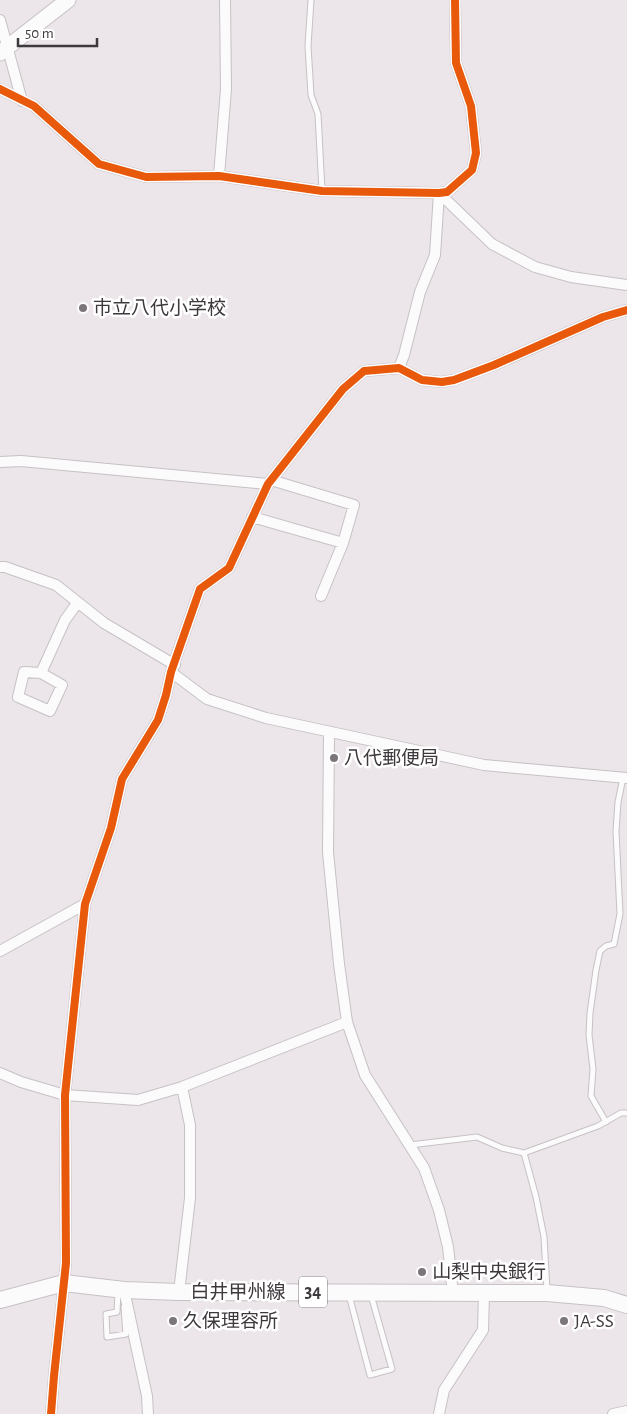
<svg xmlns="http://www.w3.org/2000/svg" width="627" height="1414" viewBox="0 0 627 1414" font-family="'Alegreya Sans','Noto Sans JP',sans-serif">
	<rect width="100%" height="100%" fill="#ece6eb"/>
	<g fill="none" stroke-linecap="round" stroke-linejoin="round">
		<defs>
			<path id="lane" d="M 311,0 L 308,46 L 311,95 L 318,114 L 322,191
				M 606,1122 L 591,1096 L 593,1069 L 589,1035 L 590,1013 L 596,970 L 600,951 L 606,946 L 614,944 L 620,914 L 616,831 L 618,802 L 623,778
				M 410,1145 L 477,1137 L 502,1148 L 524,1153 L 598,1126 L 621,1113 L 627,1113
				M 524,1153 L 536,1197 L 544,1237 L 547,1290
				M 118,1292 L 117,1312 L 106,1314 L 107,1337 L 126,1334 L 124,1307
				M 349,1295 L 370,1375 L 392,1369 L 371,1295"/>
			<path id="street" d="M 0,20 L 22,101
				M 0,89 L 34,106 L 99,164 L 146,177 L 219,176 L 322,191 L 439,193 L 447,192 L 472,170 L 476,153 L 471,106 L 456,63 L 455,0
				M 219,176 L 226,89 L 225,0
				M 439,193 L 492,244 L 535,267 L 571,277 L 627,285
				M 399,368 L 404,355 L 420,292 L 435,255 L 439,193
				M 0,462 L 21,461 L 268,484
				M 271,480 L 354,505 L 343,543 L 321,596
				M 252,517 L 343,543
				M 0,567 L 5,567 L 56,585 L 104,623 L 175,665
				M 171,672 L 207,699 L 266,718 L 484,765 L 627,778
				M 41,673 L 62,685 L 50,711 L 18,697 L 24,672 L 41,673 L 65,620 L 78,602
				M 329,733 L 328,852 L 339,964 L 347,1022 L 365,1075 L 424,1168 L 439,1210 L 448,1247 L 453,1293
				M 0,951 L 85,904
				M 0,1073 L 21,1082 L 65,1095 L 138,1100 L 182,1087 L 347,1022
				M 124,1290 L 147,1396 L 148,1414
				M 179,1292 L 190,1198 L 190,1125 L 182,1087
				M 51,1414 L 54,1376 L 66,1263 L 65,1095 L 85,904 L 111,828 L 122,779 L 158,720 L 166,695 L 171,672 L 200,589 L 229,568 L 268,484 L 343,389 L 364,371 L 399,368 L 422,380 L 442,382 L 454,380 L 494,365 L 603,317 L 627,310
				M 439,1414 L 444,1390 L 483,1330 L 484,1293
				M 613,1414 L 627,1411"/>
			<path id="secondary" d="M 0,53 L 68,0"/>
			<path id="primary" d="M 0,1300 L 64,1283 L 124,1290 L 179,1292 L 547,1293 L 604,1298 L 627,1305"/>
		</defs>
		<use href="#lane" stroke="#c6c1c5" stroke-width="7"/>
		<use href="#street" stroke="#c6c1c5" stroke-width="12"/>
		<use href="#secondary" stroke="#c6c1c5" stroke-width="17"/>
		<use href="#primary" stroke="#c6c1c5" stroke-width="18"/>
		<use href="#lane" stroke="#fcfbfc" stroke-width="5"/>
		<use href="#street" stroke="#fcfbfc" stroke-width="10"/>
		<use href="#secondary" stroke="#fcfbfc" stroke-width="15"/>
		<use href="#primary" stroke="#fcfbfc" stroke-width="16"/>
		<defs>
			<path id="cycleway" d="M 0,89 L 34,106 L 99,164 L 146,177 L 219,176 L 322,191 L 439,193 L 447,192 L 472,170 L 476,153 L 471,106 L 456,63 L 455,0
				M 51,1414 L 54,1376 L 66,1263 L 65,1095 L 85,904 L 111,828 L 122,779 L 158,720 L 166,695 L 171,672 L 200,589 L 229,568 L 268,484 L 343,389 L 364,371 L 399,368 L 422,380 L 442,382 L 454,380 L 494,365 L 603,317 L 627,310"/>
		</defs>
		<use href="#cycleway" stroke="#fff" stroke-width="11"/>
		<use href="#cycleway" stroke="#e8590c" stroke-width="8"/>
	</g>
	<g fill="#7b767a" stroke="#fff" stroke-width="2">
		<circle cx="83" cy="308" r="5"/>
		<circle cx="334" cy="758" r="5"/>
		<circle cx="422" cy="1272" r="5"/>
		<circle cx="173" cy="1321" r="5"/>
		<circle cx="564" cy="1321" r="5"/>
	</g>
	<g text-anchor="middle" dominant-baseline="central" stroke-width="5" stroke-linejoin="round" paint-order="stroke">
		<rect fill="#fff" stroke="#787477" stroke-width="1" x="299" y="1276.5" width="28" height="31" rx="4"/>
		<g font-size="18" font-weight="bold" fill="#3e393d">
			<text x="313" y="1292">34</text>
		</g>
		<g font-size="19" fill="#3e393d" stroke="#fff" text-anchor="start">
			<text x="93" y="308">市立八代小学校</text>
			<text x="344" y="758">八代郵便局</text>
			<text x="432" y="1272">山梨中央銀行</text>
			<text x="183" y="1321">久保理容所</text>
			<text x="574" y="1321">JA-SS</text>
		</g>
		<g font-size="19" fill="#3e393d" stroke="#fff">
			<text x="238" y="1292">白井甲州線</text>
		</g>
	</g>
	<path d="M18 38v8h79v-8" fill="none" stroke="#3e393d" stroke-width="2.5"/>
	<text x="25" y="38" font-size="15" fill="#3e393d" stroke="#ffffff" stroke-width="4" paint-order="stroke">50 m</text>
</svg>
